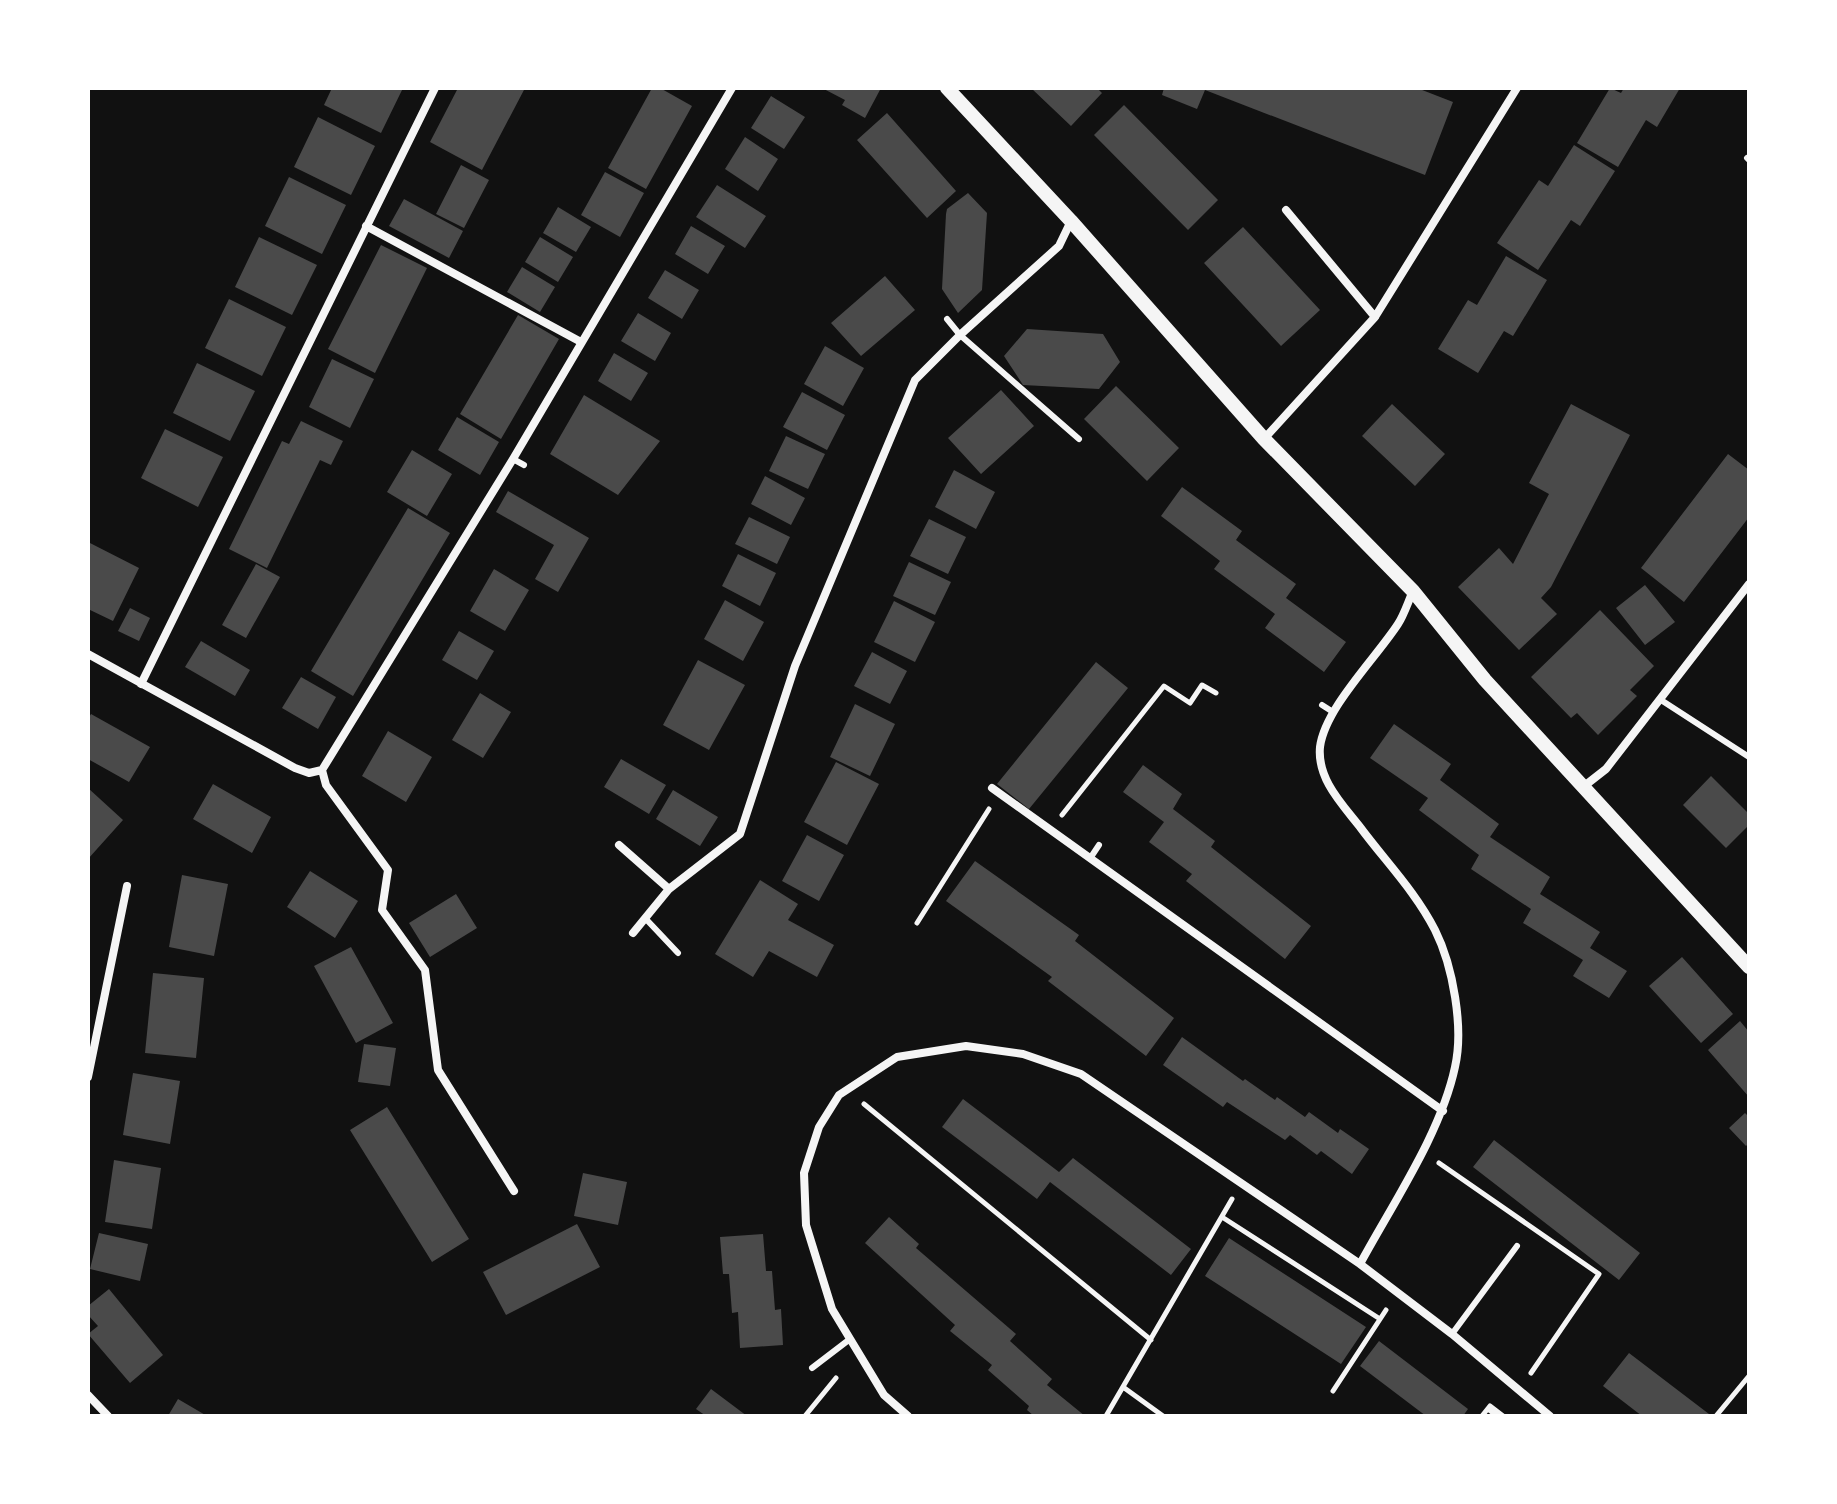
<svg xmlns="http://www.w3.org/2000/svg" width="1837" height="1504" viewBox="0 0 1837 1504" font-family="'Asap Condensed',sans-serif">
	<rect width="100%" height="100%" fill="#111"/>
	<path fill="#4a4a4a" d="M 332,88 L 403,88 L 381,133 L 324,105 Z
		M 458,88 L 525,88 L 482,170 L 430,142 Z
		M 652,88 L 660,88 L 692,106 L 646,189 L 608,168 Z
		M 822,88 L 881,88 L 865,118 L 842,105 L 845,100 Z
		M 1031,88 L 1097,88 L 1102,93 L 1071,126 Z
		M 1164,88 L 1417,88 L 1453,102 L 1425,175 L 1205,90 L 1197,109 L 1162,95 Z
		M 1610,88 L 1621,93 L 1624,88 L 1680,88 L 1657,127 L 1646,120 L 1618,167 L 1577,143 Z
		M 771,96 L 805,117 L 784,149 L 751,128 Z
		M 1124,105 L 1218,200 L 1188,230 L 1094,135 Z
		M 887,113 L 956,191 L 927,218 L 857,140 Z
		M 318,117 L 375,146 L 351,195 L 294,167 Z
		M 745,137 L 778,159 L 758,191 L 725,169 Z
		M 1574,145 L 1615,171 L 1580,226 L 1571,220 L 1538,270 L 1497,243 L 1539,180 L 1548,186 Z
		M 461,165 L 489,180 L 464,228 L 436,214 Z
		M 605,172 L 644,193 L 620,237 L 581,215 Z
		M 289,177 L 346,205 L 322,254 L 265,226 Z
		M 717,185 L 766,216 L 745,248 L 696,217 Z
		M 968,193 L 987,213 L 982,290 L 958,313 L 942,289 L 946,214 L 947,209 Z
		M 404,199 L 463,231 L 449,258 L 389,226 Z
		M 558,207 L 591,227 L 576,252 L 543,233 Z
		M 691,226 L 725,246 L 708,274 L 675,254 Z
		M 1243,227 L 1320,310 L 1281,346 L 1204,263 Z
		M 259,237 L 317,265 L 292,315 L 235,287 Z
		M 540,237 L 573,257 L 558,282 L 525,262 Z
		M 381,245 L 427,268 L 375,373 L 328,349 Z
		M 1506,256 L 1547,280 L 1513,336 L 1504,331 L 1478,373 L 1438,349 L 1468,300 L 1477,305 Z
		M 522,267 L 555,287 L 540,312 L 507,292 Z
		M 665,270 L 699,290 L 682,319 L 648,298 Z
		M 885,276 L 915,310 L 861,356 L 831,323 Z
		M 229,299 L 286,327 L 262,376 L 205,348 Z
		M 638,313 L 671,333 L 655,361 L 621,341 Z
		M 518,315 L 559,339 L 501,439 L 460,414 Z
		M 1027,329 L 1103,334 L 1120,362 L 1099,389 L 1023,385 L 1004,356 Z
		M 825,346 L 864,368 L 843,406 L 804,384 Z
		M 614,353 L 648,373 L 631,401 L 598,381 Z
		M 332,359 L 374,379 L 350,428 L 309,407 Z
		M 197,363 L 255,391 L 230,441 L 173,413 Z
		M 1116,386 L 1179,448 L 1147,481 L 1084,419 Z
		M 1001,390 L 1034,426 L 981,474 L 948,438 Z
		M 802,392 L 845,415 L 827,450 L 783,427 Z
		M 584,395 L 660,441 L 618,495 L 550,454 Z
		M 1392,404 L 1445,454 L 1415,486 L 1362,436 Z
		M 1571,404 L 1630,435 L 1551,587 L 1541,598 L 1557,614 L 1519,650 L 1458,587 L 1499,548 L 1513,564 L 1549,494 L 1529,483 Z
		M 457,417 L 499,442 L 480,475 L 438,450 Z
		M 301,421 L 343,441 L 331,465 L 320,460 L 267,568 L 229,549 L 282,441 L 289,444 Z
		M 165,429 L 223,457 L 198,507 L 141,478 Z
		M 786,436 L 825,454 L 808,489 L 769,471 Z
		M 412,450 L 452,474 L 427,516 L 387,492 Z
		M 1728,454 L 1749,470 L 1749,517 L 1684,602 L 1641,568 Z
		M 954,470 L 995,492 L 976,529 L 935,507 Z
		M 765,476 L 805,498 L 791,525 L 751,504 Z
		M 1182,487 L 1242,531 L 1236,540 L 1296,584 L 1286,598 L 1346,642 L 1324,672 L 1265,628 L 1275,614 L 1214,569 L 1220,561 L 1161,516 Z
		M 508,491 L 589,538 L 558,592 L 535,579 L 554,545 L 496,512 Z
		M 408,508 L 450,533 L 353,696 L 311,671 Z
		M 749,517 L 790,537 L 777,564 L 735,544 Z
		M 929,519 L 966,537 L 948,574 L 910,556 Z
		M 88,542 L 139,568 L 113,621 L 88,609 Z
		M 738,554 L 776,573 L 760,606 L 722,586 Z
		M 909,562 L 951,582 L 935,615 L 893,596 Z
		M 256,564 L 280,577 L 246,638 L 222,625 Z
		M 494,569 L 529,590 L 505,631 L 470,611 Z
		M 1645,585 L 1675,622 L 1645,645 L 1616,608 Z
		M 725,600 L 764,622 L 743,661 L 704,639 Z
		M 894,601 L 935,622 L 915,662 L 874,642 Z
		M 130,608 L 150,618 L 139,641 L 118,631 Z
		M 1600,610 L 1654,666 L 1630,690 L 1637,696 L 1598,735 L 1577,713 L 1571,718 L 1531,677 Z
		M 459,631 L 494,651 L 477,680 L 442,660 Z
		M 201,641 L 250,670 L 235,696 L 185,667 Z
		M 872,652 L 907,671 L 890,704 L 854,686 Z
		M 698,660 L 745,685 L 709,750 L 663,725 Z
		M 1096,662 L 1128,688 L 1029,809 L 997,784 Z
		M 301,677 L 336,697 L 318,729 L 282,708 Z
		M 480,693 L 511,712 L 483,758 L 452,740 Z
		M 855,704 L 895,724 L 870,776 L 830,757 Z
		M 91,714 L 150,747 L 129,782 L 88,759 L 88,719 Z
		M 1394,724 L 1451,764 L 1440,780 L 1499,824 L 1490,837 L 1550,877 L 1540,894 L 1600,932 L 1590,948 L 1627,971 L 1609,998 L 1573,976 L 1583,960 L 1523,923 L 1531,909 L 1471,869 L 1479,855 L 1419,810 L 1428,798 L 1370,758 Z
		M 388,731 L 432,757 L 406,802 L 362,776 Z
		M 621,759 L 666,785 L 649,814 L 604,787 Z
		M 836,762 L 879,784 L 847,845 L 804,822 Z
		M 1143,765 L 1182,794 L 1173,809 L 1215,841 L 1211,847 L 1311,926 L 1285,959 L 1186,881 L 1192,874 L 1149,842 L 1164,822 L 1123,792 Z
		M 1711,776 L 1749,814 L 1749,825 L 1726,848 L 1683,805 Z
		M 213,784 L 271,817 L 252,853 L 193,819 Z
		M 88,788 L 123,820 L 88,859 Z
		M 673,790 L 718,817 L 700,846 L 656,819 Z
		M 807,835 L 844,855 L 819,901 L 782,881 Z
		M 975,861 L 1079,935 L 1075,941 L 1174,1018 L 1146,1056 L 1048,981 L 1052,977 L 946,901 Z
		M 310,871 L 358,901 L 335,938 L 287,907 Z
		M 182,875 L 228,884 L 214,956 L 169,947 Z
		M 760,880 L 798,904 L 788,920 L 834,945 L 817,977 L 769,951 L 753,977 L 715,954 Z
		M 456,894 L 477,928 L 430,957 L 409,923 Z
		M 351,947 L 393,1023 L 356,1043 L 314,966 Z
		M 1682,957 L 1733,1014 L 1701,1043 L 1649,986 Z
		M 153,973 L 204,978 L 196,1058 L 145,1053 Z
		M 1740,1021 L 1749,1032 L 1749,1097 L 1708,1050 Z
		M 1182,1037 L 1243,1081 L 1245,1079 L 1275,1100 L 1277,1097 L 1305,1117 L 1309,1112 L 1338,1133 L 1340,1129 L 1369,1149 L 1352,1174 L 1321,1151 L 1317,1155 L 1290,1135 L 1285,1140 L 1227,1102 L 1223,1107 L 1163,1065 Z
		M 364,1044 L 396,1048 L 390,1086 L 358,1082 Z
		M 133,1073 L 180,1081 L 170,1144 L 123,1135 Z
		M 963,1099 L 1059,1172 L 1073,1158 L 1191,1249 L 1171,1275 L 1050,1182 L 1037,1199 L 942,1127 Z
		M 387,1107 L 469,1239 L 432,1262 L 350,1130 Z
		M 1745,1113 L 1749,1117 L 1749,1143 L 1746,1146 L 1729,1128 Z
		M 1494,1140 L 1640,1253 L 1619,1280 L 1473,1167 Z
		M 114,1160 L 161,1168 L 152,1229 L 105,1222 Z
		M 583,1173 L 627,1182 L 618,1225 L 574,1216 Z
		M 889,1217 L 919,1244 L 916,1248 L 1016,1334 L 1010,1341 L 1052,1379 L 1047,1385 L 1085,1416 L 1034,1416 L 1027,1410 L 1029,1406 L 988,1370 L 992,1365 L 950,1331 L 955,1325 L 865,1243 Z
		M 577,1224 L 600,1267 L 506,1315 L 483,1272 Z
		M 99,1233 L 148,1244 L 140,1281 L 90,1269 Z
		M 763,1234 L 766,1271 L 772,1271 L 775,1310 L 781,1309 L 783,1345 L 740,1348 L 738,1312 L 732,1313 L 729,1274 L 723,1274 L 720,1237 Z
		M 1229,1238 L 1366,1327 L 1341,1364 L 1205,1276 Z
		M 109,1289 L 163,1355 L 130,1383 L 88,1334 L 98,1326 L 88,1315 L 88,1306 Z
		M 1379,1341 L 1468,1409 L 1463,1416 L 1426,1416 L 1360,1366 Z
		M 1629,1353 L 1709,1414 L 1707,1416 L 1642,1416 L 1603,1386 Z
		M 711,1389 L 747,1416 L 706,1416 L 696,1409 Z
		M 178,1399 L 207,1416 L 168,1416 Z"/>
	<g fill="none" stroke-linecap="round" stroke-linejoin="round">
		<path stroke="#f5f5f5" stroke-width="5" d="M 1062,815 L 1164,686 L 1190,703 L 1202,685 L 1216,693
			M 917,923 L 989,809
			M 864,1104 L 1151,1340
			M 1439,1163 L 1599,1274 L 1531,1373
			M 1222,1217 L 1380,1319
			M 1123,1387 L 1163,1416
			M 1333,1391 L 1386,1310
			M 1488,1409 L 1497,1416
			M 805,1416 L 836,1378
			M 1106,1416 L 1232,1199
			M 1482,1416 L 1490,1406 L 1503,1416
			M 1716,1416 L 1749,1376"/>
		<path stroke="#f5f5f5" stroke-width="6" d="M 1747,158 L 1749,160
			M 947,319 L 960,335 L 1079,439
			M 513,459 L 524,465
			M 1661,700 L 1749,757
			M 1322,705 L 1333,712
			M 1091,857 L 1099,845
			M 645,918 L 678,953
			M 1452,1334 L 1517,1246
			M 812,1368 L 850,1339"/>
		<path stroke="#f5f5f5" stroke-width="8" d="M 1286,210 L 1375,317
			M 366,226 L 581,342
			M 1264,439 L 1375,317 L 1517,88
			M 88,654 L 295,768 L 309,773 L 322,770
			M 141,684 L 435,88
			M 322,770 L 513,459 L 732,88
			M 322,770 L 326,785 L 388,870 L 382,910 L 425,970 L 438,1070 L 514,1191
			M 1583,787 L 1606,769 L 1749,584
			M 992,788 L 1443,1111
			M 619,845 L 669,889
			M 633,933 L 669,889 L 740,834 L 795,666 L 915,380 L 960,335 L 1059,246 L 1071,221
			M 88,1077 L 127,886
			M 1360,1264 C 1393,1203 1441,1133 1455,1067 C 1464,1028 1453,966 1435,930 C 1415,891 1386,862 1360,827 C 1342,804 1317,779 1320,747 C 1325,708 1376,658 1398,624 C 1404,615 1408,602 1413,591
			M 88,1395 L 108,1416
			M 908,1416 L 884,1395 L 832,1309 L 806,1225 L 804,1173 L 819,1127 L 839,1095 L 897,1057 L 966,1046 L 1023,1054 L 1081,1074 L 1360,1264 L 1452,1334 L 1550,1416"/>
		<path stroke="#f5f5f5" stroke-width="14" d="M 947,88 L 1071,221 L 1264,439 L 1413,591 L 1485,680 L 1749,967"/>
	</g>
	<rect width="1837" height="1504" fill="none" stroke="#ffffff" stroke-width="180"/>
</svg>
